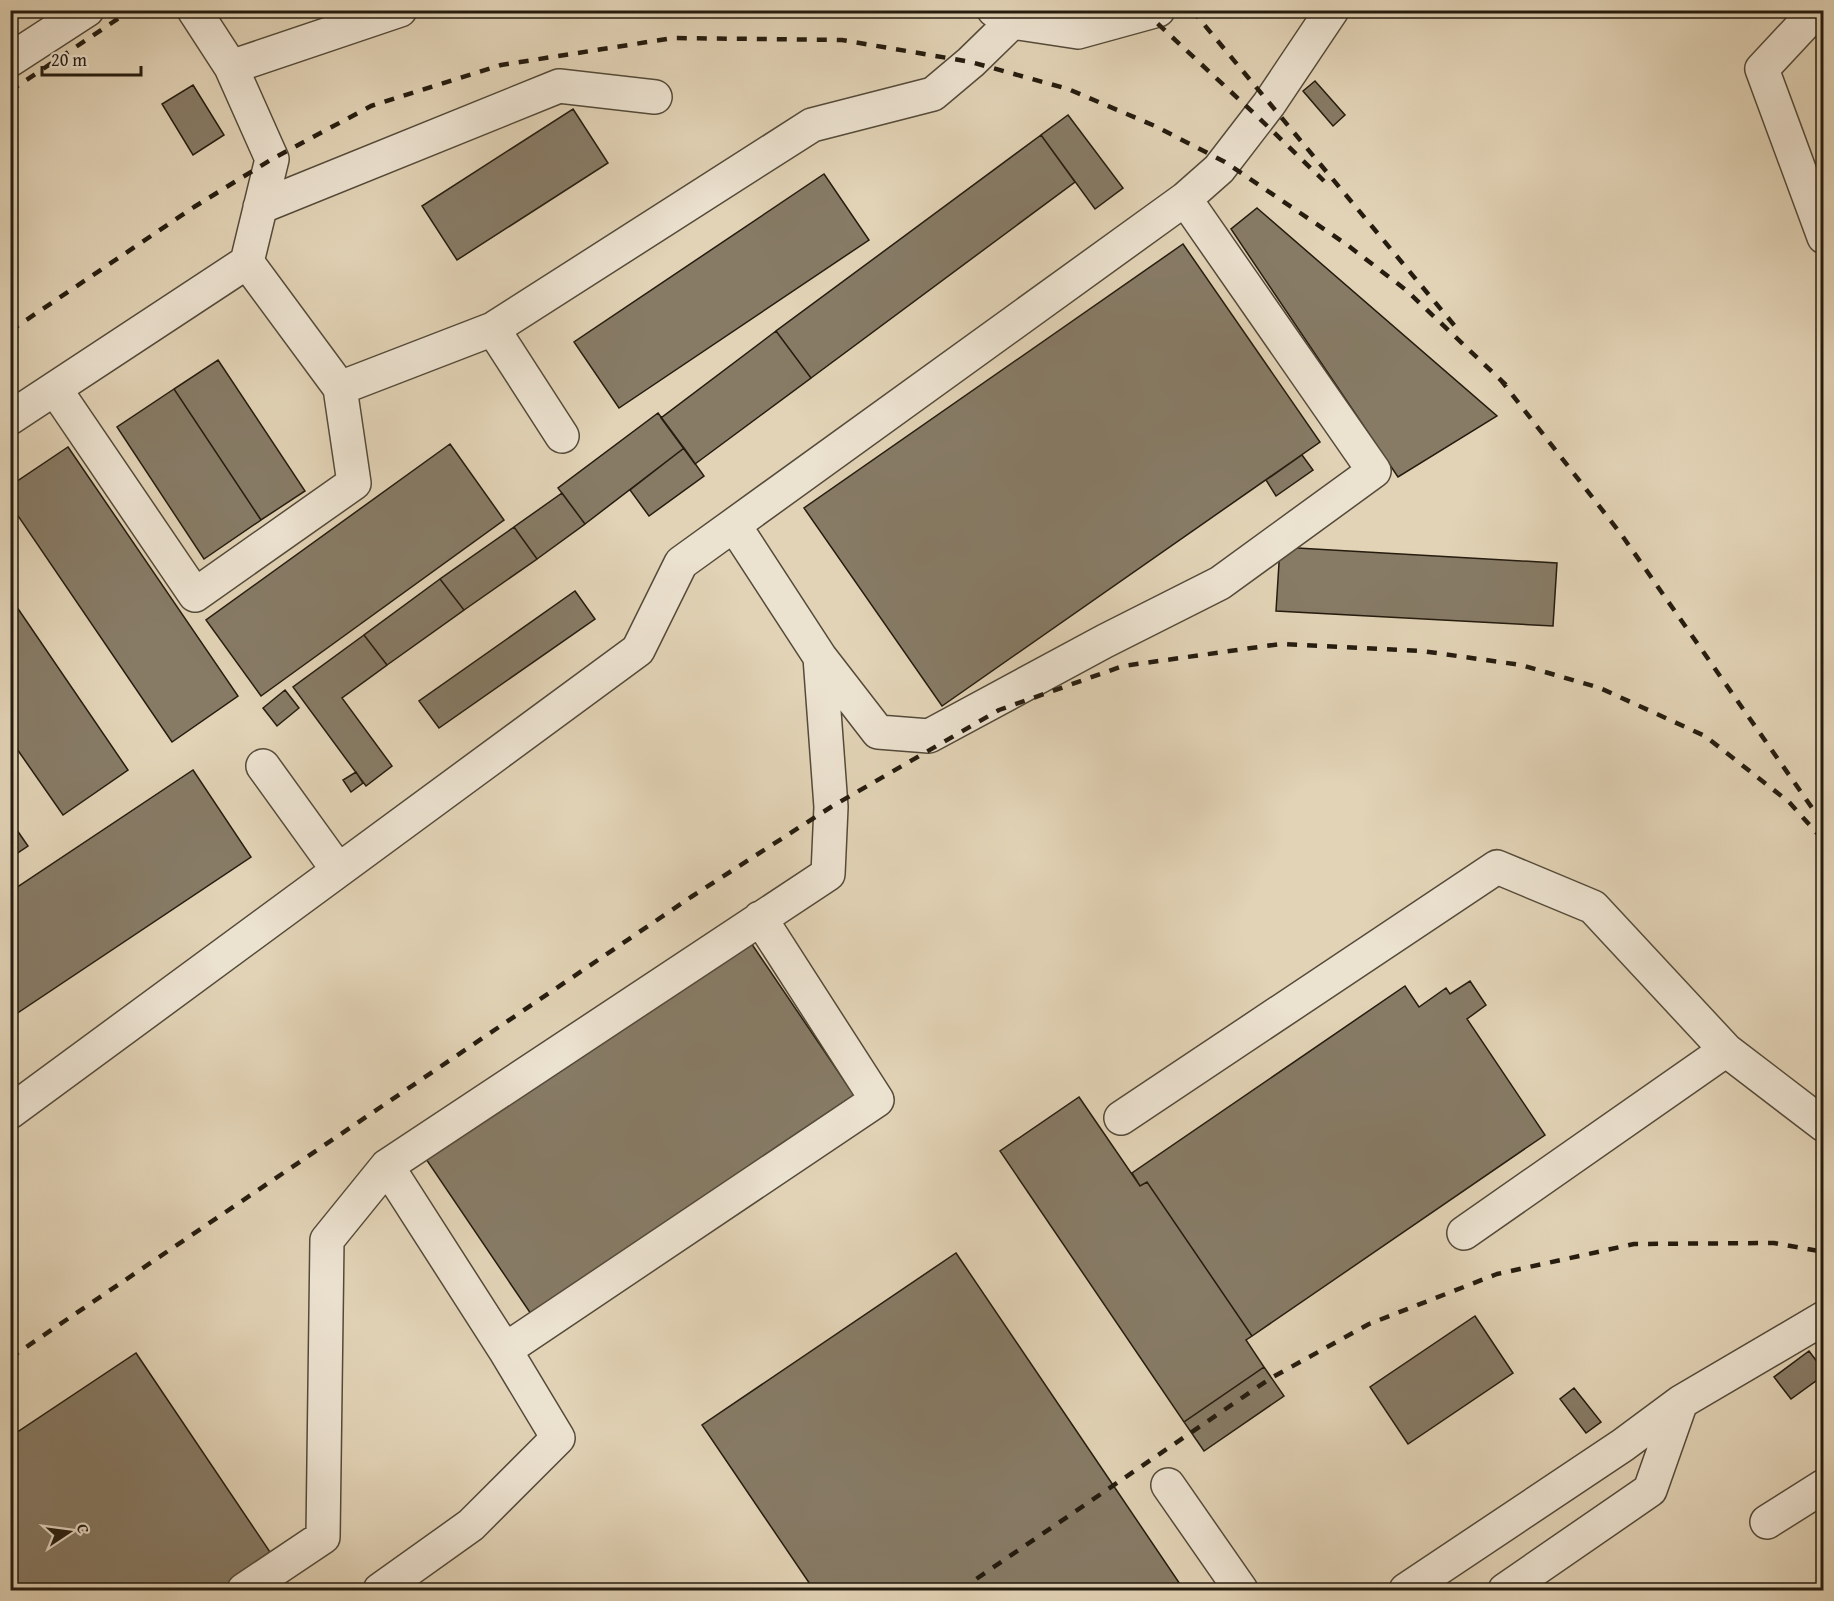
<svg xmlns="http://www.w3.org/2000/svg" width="1834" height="1601" viewBox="0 0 1834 1601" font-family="'Gentium Book Plus',serif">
	<rect width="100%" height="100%" fill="#e2d3b6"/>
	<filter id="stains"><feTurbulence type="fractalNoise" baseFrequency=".00333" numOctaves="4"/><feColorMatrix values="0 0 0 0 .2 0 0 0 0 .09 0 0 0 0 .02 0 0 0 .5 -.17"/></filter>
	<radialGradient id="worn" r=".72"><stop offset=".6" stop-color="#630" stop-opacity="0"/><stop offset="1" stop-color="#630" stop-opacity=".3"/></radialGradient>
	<path fill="#877b66" stroke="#251c0f" stroke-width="1.5" d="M 1315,81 L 1345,115 L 1333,126 L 1303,91 Z
		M 193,85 L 224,135 L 193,155 L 162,104 Z
		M 573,109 L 608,163 L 457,260 L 422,206 Z
		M 1068,115 L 1123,188 L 1095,209 L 1041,135 Z
		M 1041,135 L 1075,182 L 811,378 L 776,331 Z
		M 824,174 L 869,240 L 619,408 L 574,342 Z
		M 1257,208 L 1497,416 L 1398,477 L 1231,229 Z
		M 1183,244 L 1320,442 L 942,706 L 804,508 Z
		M 776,331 L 811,378 L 695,464 L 661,418 Z
		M 218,360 L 305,491 L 261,520 L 174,389 Z
		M 174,389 L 261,520 L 204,559 L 117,427 Z
		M 658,413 L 684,448 L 585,524 L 558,488 Z
		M 450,444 L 504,520 L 261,696 L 206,620 Z
		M 68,447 L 238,696 L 172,742 L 10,504 L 10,486 Z
		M 684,448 L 704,476 L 649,516 L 630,490 Z
		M 1302,455 L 1313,470 L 1276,496 L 1266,480 Z
		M 562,493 L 585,524 L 537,559 L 514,527 Z
		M 514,527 L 537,559 L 464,610 L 440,579 Z
		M 1280,547 L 1557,563 L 1553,626 L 1276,611 Z
		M 440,579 L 464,610 L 387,665 L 364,635 Z
		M 575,591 L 595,619 L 439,728 L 419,701 Z
		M 10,597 L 128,770 L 63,815 L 10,739 Z
		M 364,635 L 387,665 L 342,698 L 392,766 L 366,786 L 293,687 Z
		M 285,690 L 299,708 L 277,726 L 263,708 Z
		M 193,770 L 251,857 L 10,1018 L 10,892 Z
		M 356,772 L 363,783 L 351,792 L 343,780 Z
		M 10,820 L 28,846 L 10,858 Z
		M 749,940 L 854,1095 L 531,1314 L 426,1159 Z
		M 1470,981 L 1486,1005 L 1467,1019 L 1545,1135 L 1252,1336 L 1147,1182 L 1140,1186 L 1132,1173 L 1405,986 L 1419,1007 L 1446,988 L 1450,994 Z
		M 1079,1097 L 1140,1186 L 1147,1182 L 1252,1336 L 1246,1340 L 1264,1367 L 1184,1422 L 1000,1151 Z
		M 956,1253 L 1113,1485 L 1184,1590 L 814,1590 L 702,1425 Z
		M 1475,1316 L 1513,1373 L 1408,1444 L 1370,1387 Z
		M 1809,1351 L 1824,1371 L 1824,1375 L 1791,1399 L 1774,1377 Z
		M 136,1353 L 272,1555 L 219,1590 L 10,1590 L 10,1437 Z
		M 1264,1367 L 1284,1396 L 1204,1451 L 1184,1422 Z
		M 1574,1388 L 1601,1422 L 1586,1433 L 1560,1399 Z"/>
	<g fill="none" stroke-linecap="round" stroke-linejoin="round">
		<defs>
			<path id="minor" d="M 994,10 L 1012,22 L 1078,32 L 1158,10
				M 1817,10 L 1762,69 L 1824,237
				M 10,60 L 87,10
				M 231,67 L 400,10
				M 260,207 L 559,86 L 655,97
				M 247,262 L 340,388 L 493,329 L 812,125 L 933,94 L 971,62 L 1012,22
				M 493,329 L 562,436
				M 55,389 L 195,595 L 354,483 L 340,388
				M 10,418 L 247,262 L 272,159 L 231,67 L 194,10
				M 734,525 L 820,657 L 878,732 L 929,736 L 1105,641 L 1220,583 L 1374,471 L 1185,199
				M 263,766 L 338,870
				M 10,1112 L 638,650 L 681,563 L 1185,199 L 1219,169 L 1269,104 L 1332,10
				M 1121,1118 L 1497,867 L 1593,907 L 1726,1050 L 1824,1125
				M 1464,1233 L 1726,1050
				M 505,1350 L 877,1100 L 760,918
				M 1168,1485 L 1241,1590
				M 1767,1522 L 1824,1486
				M 244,1590 L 323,1537 L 327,1240 L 387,1166 L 828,874 L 831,807 L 820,657
				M 380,1590 L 471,1525 L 558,1438 L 505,1350 L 387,1166
				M 1406,1590 L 1623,1445 L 1681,1402
				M 1505,1590 L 1650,1490 L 1681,1402 L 1824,1318"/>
		</defs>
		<use href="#minor" stroke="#544a39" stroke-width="36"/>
		<use href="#minor" stroke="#ece2d0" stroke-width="33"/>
		<path stroke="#251c0f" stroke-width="4.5" stroke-dasharray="10 10" stroke-linecap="butt" d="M 1143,10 L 1259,118 L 1324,181
			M 1192,10 L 1459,331
			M 10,91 L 131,10
			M 10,331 L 194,207 L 272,159 L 371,106 L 501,65 L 673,38 L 842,40 L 971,62 L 1068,89 L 1155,126 L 1225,162 L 1346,244 L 1406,290 L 1506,385
			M 1500,379 L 1621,534 L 1824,825
			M 10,1358 L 691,897 L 831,807 L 999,710 L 1123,666 L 1280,644 L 1422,651 L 1521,665 L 1600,688 L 1705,736 L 1789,802 L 1824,841
			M 960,1590 L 1271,1378 L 1369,1324 L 1497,1274 L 1634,1244 L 1774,1243 L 1824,1252"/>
	</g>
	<rect width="1834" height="1601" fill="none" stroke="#e2d3b6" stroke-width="36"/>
	<rect x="12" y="12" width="1810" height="1577" fill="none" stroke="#251c0f" stroke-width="3"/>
	<rect x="18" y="18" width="1798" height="1565" fill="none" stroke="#251c0f" stroke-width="1.5"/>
	<g transform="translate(69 1532) rotate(77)" stroke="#ece2d0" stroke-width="4.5" paint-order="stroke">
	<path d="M0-4.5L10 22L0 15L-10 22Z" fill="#251c0f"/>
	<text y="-9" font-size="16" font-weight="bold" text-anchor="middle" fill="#251c0f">С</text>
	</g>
	<path d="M42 66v9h99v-9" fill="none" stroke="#251c0f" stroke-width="3"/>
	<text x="51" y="66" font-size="18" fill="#251c0f" stroke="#ece2d0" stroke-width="4.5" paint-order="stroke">20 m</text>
	<rect width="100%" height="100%" filter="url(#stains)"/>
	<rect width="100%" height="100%" fill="url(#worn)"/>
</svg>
